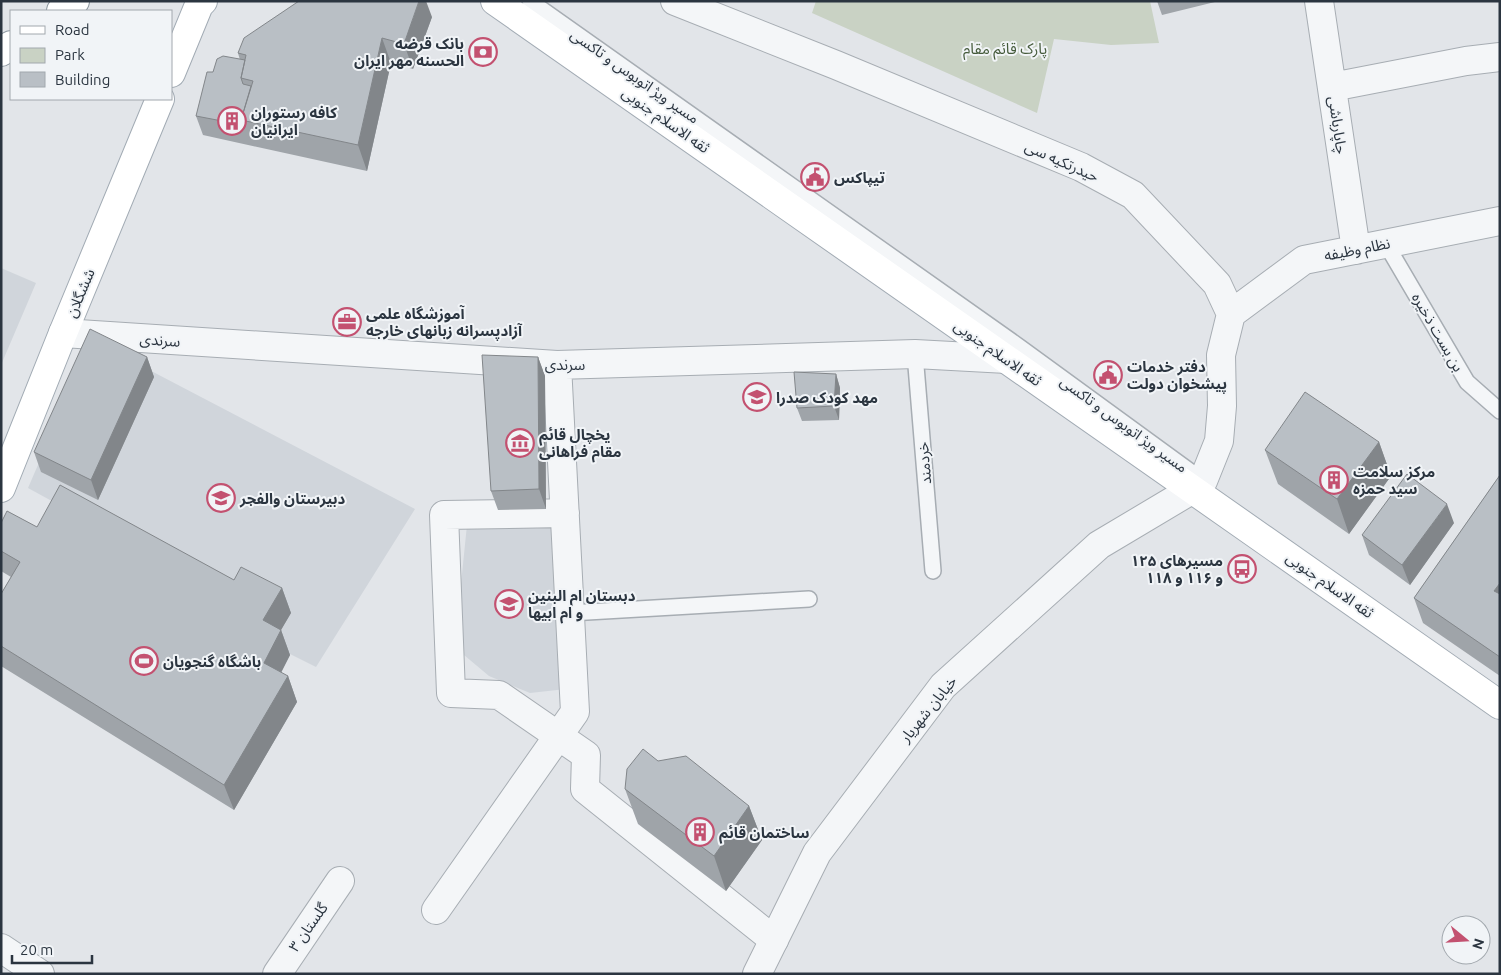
<svg xmlns="http://www.w3.org/2000/svg" width="1501" height="975" viewBox="0 0 1501 975" font-family="Ubuntu,'Noto Sans Arabic',sans-serif">
	<rect width="100%" height="100%" fill="#e2e5e9"/>
	<path fill="#d0d5db" d="M 1,268 L 36,283 L 1,365 Z
		M 92,340 L 415,509 L 316,667 L 272,645 L 291,613 L 244,606 L 28,488 Z
		M 467,525 L 554,525 L 566,689 L 530,693 L 489,676 L 464,655 L 458,613 Z"/>
	<path fill="#c9d2c4" d="M 816,1 L 1150,1 L 1159,43 L 1111,45 L 1054,39 L 1037,113 L 812,13 Z"/>
	<g fill="none" stroke-linecap="round" stroke-linejoin="round">
		<defs>
			<path id="service" d="M 530,1 L 1021,348 L 1191,472
				M 1386,244 L 1467,382 L 1500,411
				M 915,354 L 933,571
				M 570,613 L 809,599"/>
			<path id="minor" d="M 675,1 L 836,65 L 1081,167 L 1133,195 L 1217,284 L 1231,314 L 1221,355 L 1222,406 L 1219,441 L 1203,481 L 1193,489
				M 1319,1 L 1356,250
				M 1332,87 L 1466,61 L 1500,57
				M 1231,314 L 1304,260 L 1500,221
				M 63,333 L 557,365 L 915,354 L 1007,359
				M 565,513 L 444,515 L 451,693 L 499,695 L 586,755 L 585,789 L 774,940
				M 436,910 L 575,712 L 557,365
				M 1,948 L 40,974
				M 277,974 L 340,881"/>
			<path id="tertiary" d="M 757,974 L 817,853 L 943,686 L 1099,545 L 1193,489"/>
			<path id="primary" d="M 495,1 L 1500,705
				M 171,73 L 199,5 L 203,1
				M 1,488 L 63,333 L 160,99"/>
			<path id="trunk" d="M 61,11 L 75,1
				M 1,52 L 11,45"/>
		</defs>
		<use href="#service" stroke="#a7adb3" stroke-width="18"/>
		<use href="#minor" stroke="#a7adb3" stroke-width="30"/>
		<use href="#tertiary" stroke="#a7adb3" stroke-width="30"/>
		<use href="#primary" stroke="#a2abb4" stroke-width="30"/>
		<use href="#trunk" stroke="#8a959e" stroke-width="30"/>
		<use href="#service" stroke="#f4f6f8" stroke-width="15"/>
		<use href="#minor" stroke="#f4f6f8" stroke-width="28"/>
		<use href="#tertiary" stroke="#f4f6f8" stroke-width="28"/>
		<use href="#primary" stroke="#fff" stroke-width="28"/>
		<use href="#trunk" stroke="#fff" stroke-width="28"/>
	</g>
	<path fill="#9fa4a9" d="M 1157,1 L 1219,1 L 1162,15 Z
		M 432,17 L 413,69 L 391,63 L 367,171 L 203,135 L 196,116 L 213,72 L 240,60 L 238,53 Z
		M 147,357 L 154,377 L 98,500 L 41,472 L 34,452 Z
		M 538,357 L 545,376 L 546,509 L 498,510 L 491,491 Z
		M 836,374 L 840,388 L 839,420 L 802,421 L 797,408 Z
		M 1379,442 L 1391,476 L 1349,534 L 1278,484 L 1265,450 Z
		M 1500,475 L 1500,676 L 1423,623 L 1414,598 Z
		M 1,523 L 37,527 L 234,580 L 282,588 L 291,613 L 281,630 L 290,655 L 281,673 L 288,676 L 297,702 L 234,810 L 1,666 L 1,594 L 11,577 L 1,571 Z
		M 1454,523 L 1410,585 L 1369,555 L 1362,535 Z
		M 658,761 L 749,806 L 762,840 L 726,891 L 638,824 L 625,789 Z"/>
	<path fill="#82868a" d="M 419,1 L 426,1 L 432,17 L 413,69 L 404,44 Z
		M 382,38 L 391,63 L 367,171 L 358,145 Z
		M 147,357 L 154,377 L 98,500 L 91,480 Z
		M 538,357 L 545,376 L 546,509 L 539,489 Z
		M 836,374 L 840,388 L 839,420 L 834,406 Z
		M 1379,442 L 1391,476 L 1349,534 L 1337,499 Z
		M 1447,504 L 1454,523 L 1410,585 L 1402,565 Z
		M 1500,583 L 1500,605 L 1494,591 Z
		M 282,588 L 291,613 L 281,630 L 290,655 L 273,688 L 264,663 L 263,620 Z
		M 288,676 L 297,702 L 234,810 L 224,785 Z
		M 749,806 L 762,840 L 726,891 L 714,856 Z"/>
	<path fill="#b9bfc5" stroke="#82868a" d="M 299,1 L 419,1 L 404,44 L 382,38 L 358,145 L 241,120 L 253,81 L 241,78 L 246,55 L 238,53 L 244,38 Z
		M 223,56 L 245,60 L 241,78 L 243,84 L 251,86 L 241,120 L 243,125 L 196,116 L 207,72 L 213,72 L 217,59 Z
		M 90,329 L 147,357 L 91,480 L 34,452 Z
		M 482,355 L 538,357 L 539,489 L 491,491 Z
		M 794,372 L 836,374 L 834,406 L 797,408 Z
		M 1305,392 L 1379,442 L 1337,499 L 1265,450 Z
		M 1407,474 L 1447,504 L 1402,565 L 1362,535 Z
		M 1500,475 L 1500,583 L 1494,591 L 1500,594 L 1500,657 L 1414,598 Z
		M 60,485 L 234,580 L 241,567 L 282,588 L 263,620 L 281,630 L 264,663 L 288,676 L 224,785 L 1,646 L 1,594 L 20,562 L 1,551 L 1,523 L 7,511 L 37,527 Z
		M 643,749 L 658,761 L 686,756 L 749,806 L 714,856 L 625,789 L 627,769 Z"/>
	<defs>
		<symbol id="bank-ring" viewBox="-11 -11 22 22"><circle r="9.5" fill="#f1f4f7" stroke="#c35170" stroke-width="1.5"/><path d="M-6-4H6V4H-6ZM0-2.3a2.3 2.3 0 1 0 0 4.6a2.3 2.3 0 1 0 0-4.6Z" fill="#c35170"/></symbol>
		<symbol id="building-ring" viewBox="-11 -11 22 22"><circle r="9.5" fill="#f1f4f7" stroke="#c35170" stroke-width="1.5"/><path d="M-4-6H4V6H1V3H-1V6H-4ZM-2.5-4.3h1.7v1.8h-1.7ZM.8-4.3h1.7v1.8H.8ZM-2.5-1h1.7V.8h-1.7ZM.8-1h1.7V.8H.8Z" fill="#c35170"/></symbol>
		<symbol id="civic-ring" viewBox="-11 -11 22 22"><circle r="9.5" fill="#f1f4f7" stroke="#c35170" stroke-width="1.5"/><path d="M-.6-6.5H3V-4.5H.6V-3L4-1V1h2V6H-6V1h2V-1L-.6-3ZM-1.2 2.5V6h2.4V2.5Z" fill="#c35170"/></symbol>
		<symbol id="office-ring" viewBox="-11 -11 22 22"><circle r="9.5" fill="#f1f4f7" stroke="#c35170" stroke-width="1.5"/><path d="M-6-3h4V-5.5h4V-3h4V5H-6ZM-1-4.5V-3h2v-1.5ZM-6 0V1H6V0Z" fill="#c35170"/></symbol>
		<symbol id="school-ring" viewBox="-11 -11 22 22"><circle r="9.5" fill="#f1f4f7" stroke="#c35170" stroke-width="1.5"/><path d="M0-5L7-2L0 1L-7-2ZM-4 1L0 2.5L4 1V4Q0 6-4 4Z" fill="#c35170"/></symbol>
		<symbol id="museum-ring" viewBox="-11 -11 22 22"><circle r="9.5" fill="#f1f4f7" stroke="#c35170" stroke-width="1.5"/><path d="M0-6L6-3V-2H-6V-3ZM-5-1h2V3h-2ZM-1-1h2V3h-2ZM3-1h2V3H3ZM-6 4H6V6H-6Z" fill="#c35170"/></symbol>
		<symbol id="bus-ring" viewBox="-11 -11 22 22"><circle r="9.5" fill="#f1f4f7" stroke="#c35170" stroke-width="1.5"/><path d="M-5-6H5V4H4V6H2V4H-2V6H-4V4H-5ZM-3.5-4V0h7V-4ZM-3.5 1.2v1.5H-2V1.2ZM2 1.2v1.5H3.5V1.2Z" fill="#c35170"/></symbol>
		<symbol id="stadium-ring" viewBox="-11 -11 22 22"><circle r="9.5" fill="#f1f4f7" stroke="#c35170" stroke-width="1.5"/><path d="M0-5a6.5 5 0 1 0 0 10a6.5 5 0 1 0 0-10ZM-3.5-1.8h7v3.6h-7Z" fill="#c35170"/></symbol>
	</defs>
	<g fill-rule="evenodd">
		<use href="#bank-ring" x="467" y="36" width="32" height="32"/>
		<use href="#building-ring" x="216" y="105" width="32" height="32"/>
		<use href="#civic-ring" x="799" y="161" width="32" height="32"/>
		<use href="#office-ring" x="331" y="306" width="32" height="32"/>
		<use href="#civic-ring" x="1092" y="359" width="32" height="32"/>
		<use href="#school-ring" x="741" y="381" width="32" height="32"/>
		<use href="#museum-ring" x="504" y="427" width="32" height="32"/>
		<use href="#building-ring" x="1318" y="464" width="32" height="32"/>
		<use href="#school-ring" x="205" y="482" width="32" height="32"/>
		<use href="#bus-ring" x="1226" y="553" width="32" height="32"/>
		<use href="#school-ring" x="493" y="588" width="32" height="32"/>
		<use href="#stadium-ring" x="128" y="645" width="32" height="32"/>
		<use href="#building-ring" x="684" y="816" width="32" height="32"/>
	</g>
	<g text-anchor="middle" dominant-baseline="central" stroke-width="4" stroke-linejoin="round" paint-order="stroke">
		<g font-size="15" font-weight="bold" fill="#2b3540" stroke="#f1f4f7" text-anchor="start">
			<text x="464" y="43" text-anchor="end">بانک قرضه<tspan x="464" dy="17">الحسنه مهر ایران</tspan></text>
			<text x="251" y="112">کافه رستوران<tspan x="251" dy="17">ایرانیان</tspan></text>
			<text x="834" y="177">تیپاکس</text>
			<text x="366" y="313">آموزشگاه علمی<tspan x="366" dy="17">آزادپسرانه زبانهای خارجه</tspan></text>
			<text x="1127" y="366">دفتر خدمات<tspan x="1127" dy="17">پیشخوان دولت</tspan></text>
			<text x="776" y="397">مهد کودک صدرا</text>
			<text x="539" y="434">یخچال قائم<tspan x="539" dy="17">مقام فراهانی</tspan></text>
			<text x="1353" y="471">مرکز سلامت<tspan x="1353" dy="17">سید حمزه</tspan></text>
			<text x="240" y="498">دبیرستان والفجر</text>
			<text x="1223" y="560" text-anchor="end">مسیرهای ۱۲۵<tspan x="1223" dy="17">و ۱۱۶ و ۱۱۸</tspan></text>
			<text x="528" y="595">دبستان ام البنین<tspan x="528" dy="17">و ام ابیها</tspan></text>
			<text x="163" y="661">باشگاه گنجویان</text>
			<text x="719" y="832">ساختمان قائم</text>
		</g>
		<g font-size="15" fill="#445a3a" stroke="#f1f4f7">
			<text x="1005" y="48">پارک قائم مقام</text>
		</g>
		<g font-size="15" fill="#2b3540" stroke="#f1f4f7">
			<text transform="translate(635 76) rotate(35)">مسیر ویژ اتوبوس و تاکسی</text>
			<text transform="translate(666 120) rotate(35)">ثقه الاسلام جنوبی</text>
			<text transform="translate(1338 125) rotate(82)">چاپارباشی</text>
			<text transform="translate(1062 161) rotate(24)">حیدرتکیه سی</text>
			<text transform="translate(1357 249) rotate(-11)">نظام وظیفه</text>
			<text transform="translate(80 293) rotate(-67)">ششگلان</text>
			<text transform="translate(1438 332) rotate(60)">بن بست ذخیره</text>
			<text transform="translate(160 340) rotate(4)">سرندی</text>
			<text transform="translate(998 353) rotate(35)">ثقه الاسلام جنوبی</text>
			<text x="565" y="364">سرندی</text>
			<text transform="translate(1124 424) rotate(36)">مسیر ویژ اتوبوس و تاکسی</text>
			<text transform="translate(924 463) rotate(-95)">خردمند</text>
			<text transform="translate(1330 585) rotate(35)">ثقه الاسلام جنوبی</text>
			<text transform="translate(928 709) rotate(-51)">خیابان شهریار</text>
			<text transform="translate(308 927) rotate(-55)">گلستان ۳</text>
		</g>
	</g>
	<rect width="1501" height="975" fill="none" stroke="#2b3540" stroke-width="5"/>
	<rect x="10" y="10" width="162" height="90" fill="#f1f4f7" stroke="#a2a8ae"/>
	<rect x="20" y="26" width="25" height="8" fill="#ffffff" stroke="#a2a8ae"/>
	<text x="55" y="35" font-size="15" fill="#2b3540">Road</text>
	<rect x="20" y="48" width="25" height="15" fill="#c9d2c4" stroke="#a2a8ae"/>
	<text x="55" y="60" font-size="15" fill="#2b3540">Park</text>
	<rect x="20" y="72" width="25" height="15" fill="#b9bfc5" stroke="#a2a8ae"/>
	<text x="55" y="85" font-size="15" fill="#2b3540">Building</text>
	<g transform="translate(1466 940) rotate(108)"><circle r="24" fill="#f1f4f7" stroke="#a2a8ae"/>
	<path d="M0-4L9 19L0 12L-9 19Z" fill="#c35170"/>
	<text y="-8" font-size="14" font-weight="bold" text-anchor="middle" fill="#2b3540">N</text>
	</g>
	<path d="M12 955v8h80v-8" fill="none" stroke="#2b3540" stroke-width="2.5"/>
	<text x="20" y="955" font-size="15" fill="#2b3540" stroke="#f1f4f7" stroke-width="4" paint-order="stroke">20 m</text>
</svg>
